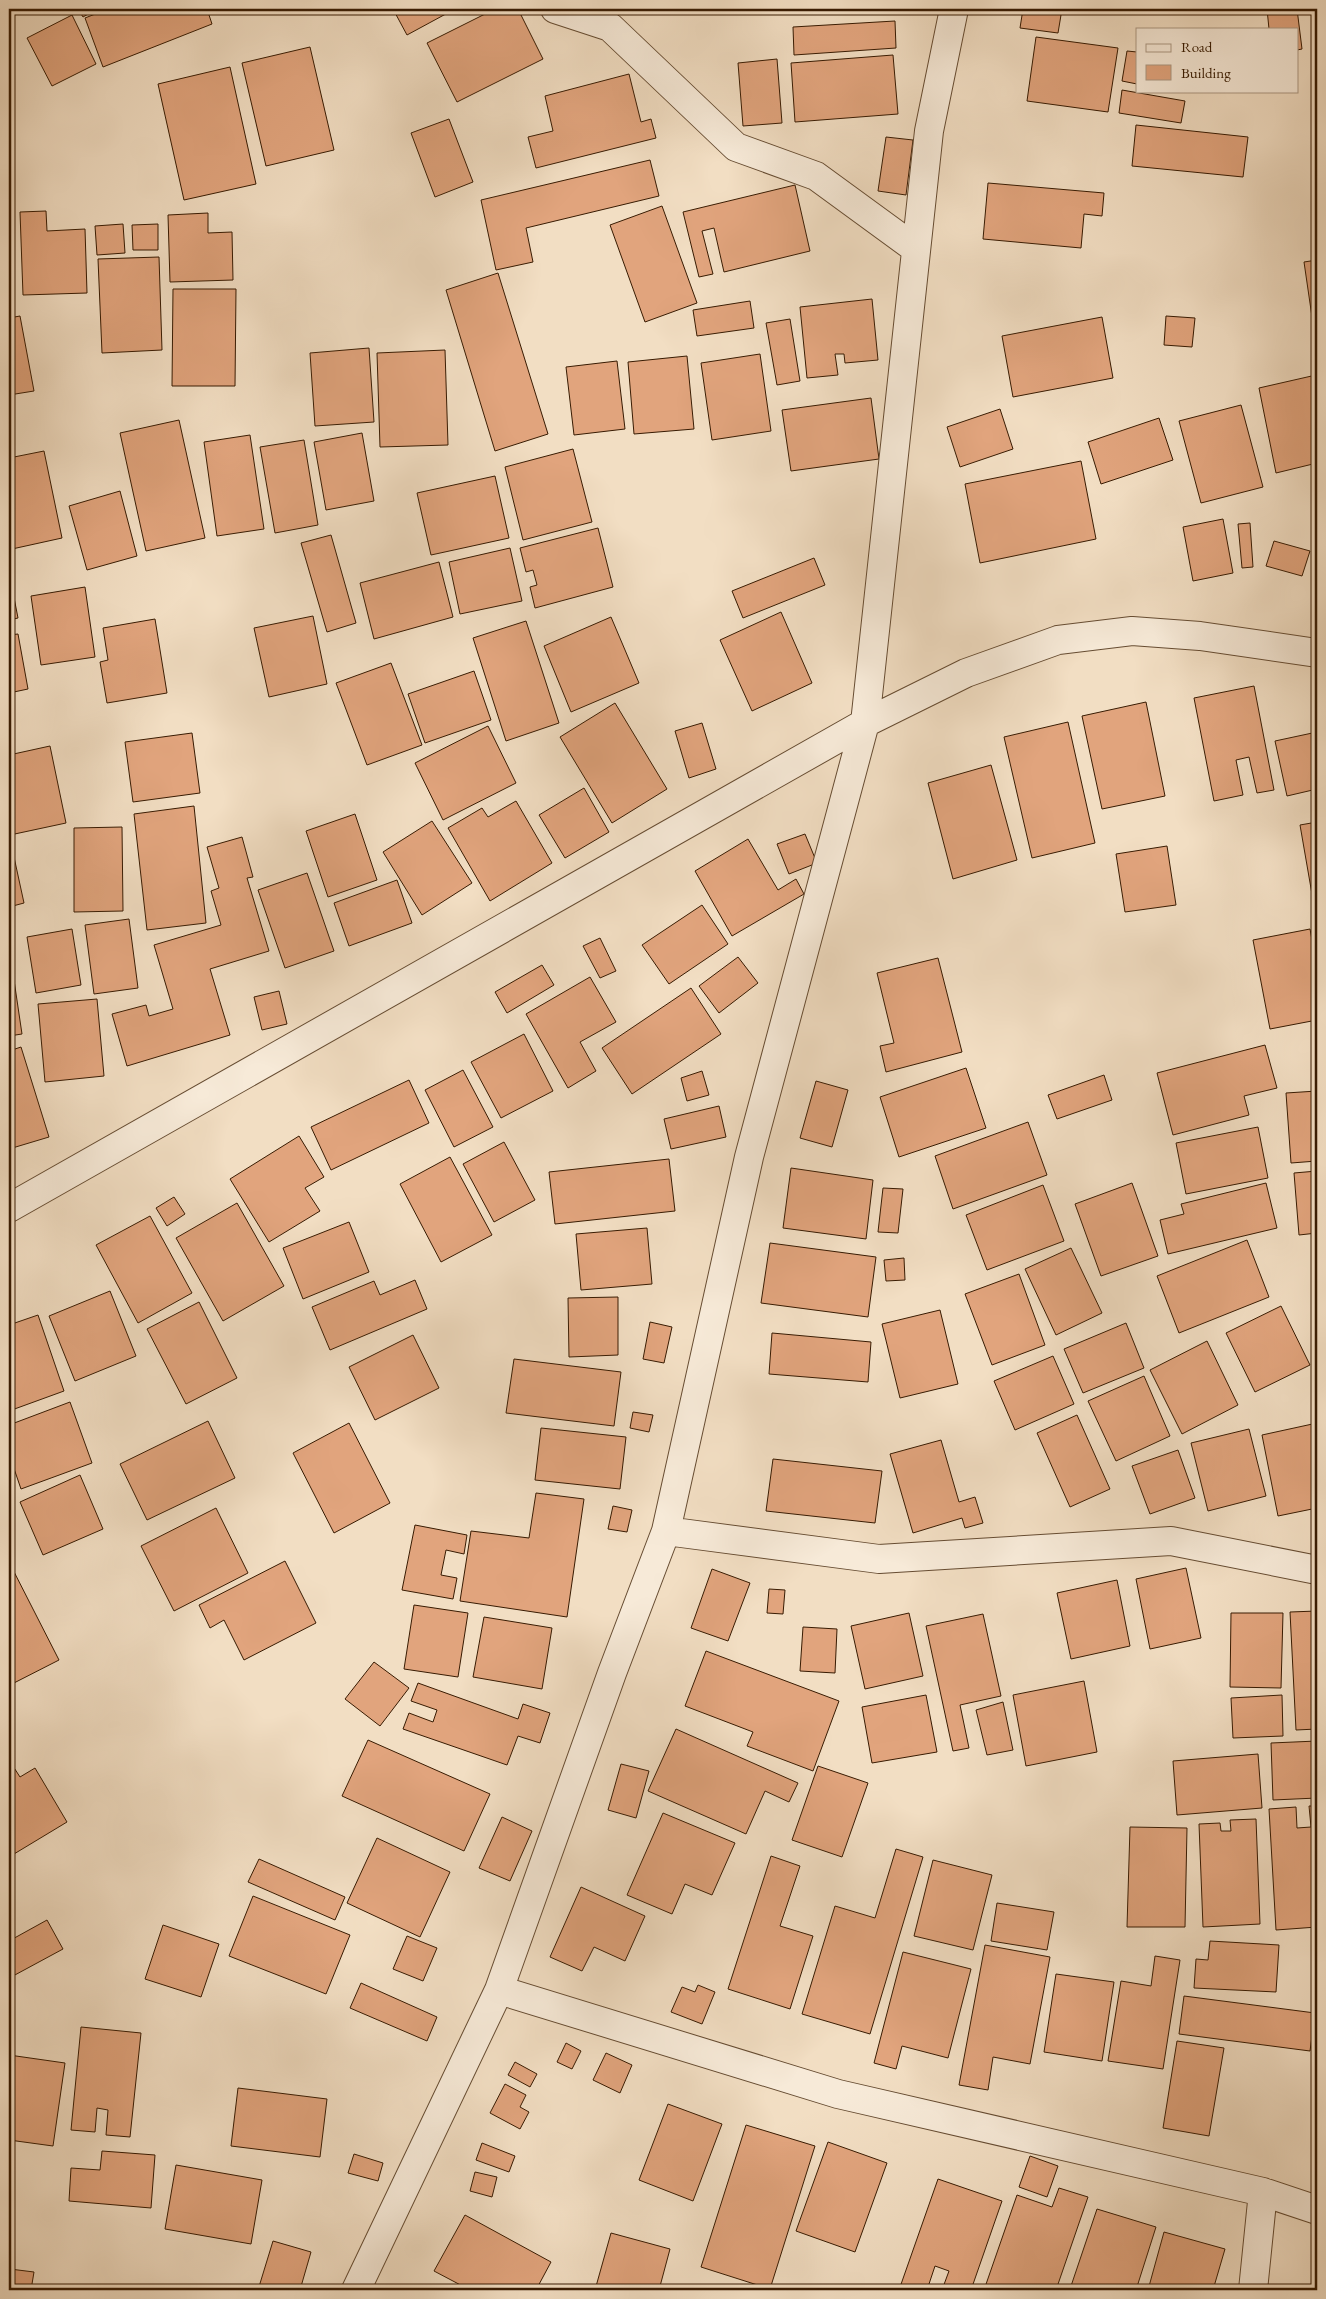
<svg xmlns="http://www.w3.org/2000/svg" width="1326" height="2299" viewBox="0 0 1326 2299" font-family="'EB Garamond',serif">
	<rect width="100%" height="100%" fill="#f2dec3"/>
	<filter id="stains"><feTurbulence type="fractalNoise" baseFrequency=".004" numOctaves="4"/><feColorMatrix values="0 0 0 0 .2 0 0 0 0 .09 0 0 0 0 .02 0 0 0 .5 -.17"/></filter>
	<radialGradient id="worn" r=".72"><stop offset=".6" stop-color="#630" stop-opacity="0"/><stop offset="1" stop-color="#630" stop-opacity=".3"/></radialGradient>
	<path fill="#e1a47d" stroke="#381b02" d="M 78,9 L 97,9 L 83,17 Z
		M 108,9 L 207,9 L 212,24 L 103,67 L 85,18 Z
		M 393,9 L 455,9 L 407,35 Z
		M 495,9 L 518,9 L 543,59 L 457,102 L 427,43 Z
		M 815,9 L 911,9 L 911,11 L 815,14 Z
		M 1023,9 L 1062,9 L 1058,33 L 1020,28 Z
		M 1267,9 L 1297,9 L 1302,49 L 1297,50 L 1297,29 L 1269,29 Z
		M 72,15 L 96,64 L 52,86 L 27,38 Z
		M 895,21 L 896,48 L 794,55 L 793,27 Z
		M 1036,37 L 1118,48 L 1108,112 L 1027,101 Z
		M 310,47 L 334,150 L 266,166 L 242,63 Z
		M 1127,51 L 1137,52 L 1137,84 L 1122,81 Z
		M 893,55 L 898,114 L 795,122 L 791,63 Z
		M 777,59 L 782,123 L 743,126 L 738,63 Z
		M 230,67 L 256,184 L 184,200 L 158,84 Z
		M 629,74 L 641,122 L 651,119 L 656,138 L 536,168 L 528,137 L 553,131 L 545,96 Z
		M 1122,90 L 1185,101 L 1181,123 L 1119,113 Z
		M 449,119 L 473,182 L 435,197 L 411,133 Z
		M 1136,125 L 1248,137 L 1243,177 L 1132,166 Z
		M 886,137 L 913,140 L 906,195 L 878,191 Z
		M 650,160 L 659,196 L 526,228 L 533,262 L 496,270 L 481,200 Z
		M 988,183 L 1104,193 L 1102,216 L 1084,214 L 1081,248 L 983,239 Z
		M 795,185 L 810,251 L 724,272 L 714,228 L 702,231 L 713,274 L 699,277 L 683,212 Z
		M 662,206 L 697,303 L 645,322 L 610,225 Z
		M 46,211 L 47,231 L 85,229 L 87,293 L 23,295 L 20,212 Z
		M 208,213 L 208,233 L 232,232 L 233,280 L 170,282 L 168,215 Z
		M 123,224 L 125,253 L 97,255 L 95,226 Z
		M 158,224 L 158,250 L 133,250 L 132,225 Z
		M 159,257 L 162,350 L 102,353 L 98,259 Z
		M 1317,260 L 1317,316 L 1312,317 L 1304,262 Z
		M 498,273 L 548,434 L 495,451 L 446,290 Z
		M 173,289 L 236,289 L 235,386 L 172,386 Z
		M 872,299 L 878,360 L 845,363 L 844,354 L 835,354 L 838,375 L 807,378 L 800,307 Z
		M 750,301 L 754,328 L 697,336 L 693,310 Z
		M 20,316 L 34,391 L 9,395 L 9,318 Z
		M 1166,316 L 1195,318 L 1192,347 L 1164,345 Z
		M 1102,317 L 1113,378 L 1013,397 L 1002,336 Z
		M 790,319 L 800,381 L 777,385 L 766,323 Z
		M 369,348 L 374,422 L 315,426 L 310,353 Z
		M 445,350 L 448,445 L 380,447 L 377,353 Z
		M 760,354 L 771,431 L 712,440 L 701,363 Z
		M 687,356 L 694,429 L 634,434 L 628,362 Z
		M 617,361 L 625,429 L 574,435 L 566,367 Z
		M 1316,375 L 1317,463 L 1276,473 L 1259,388 Z
		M 871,398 L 879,459 L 791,471 L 782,410 Z
		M 1241,405 L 1263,487 L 1201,503 L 1179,421 Z
		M 1000,409 L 1013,449 L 960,467 L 947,427 Z
		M 1159,418 L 1173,460 L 1101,484 L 1088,442 Z
		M 179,420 L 205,538 L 146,551 L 120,433 Z
		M 362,433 L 374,501 L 326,510 L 314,442 Z
		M 250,435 L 264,529 L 217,536 L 204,442 Z
		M 304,440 L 318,525 L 275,533 L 260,447 Z
		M 573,449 L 592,522 L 523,540 L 505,467 Z
		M 44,451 L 62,538 L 12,549 L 9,535 L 9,458 Z
		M 1081,461 L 1096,539 L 980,563 L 965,484 Z
		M 495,476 L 509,538 L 431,555 L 417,493 Z
		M 120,491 L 137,556 L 87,570 L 69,506 Z
		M 1223,519 L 1233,573 L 1193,581 L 1183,527 Z
		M 1250,523 L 1253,567 L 1242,568 L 1238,524 Z
		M 598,528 L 613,587 L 535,608 L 530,587 L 537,585 L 533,570 L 526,572 L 520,548 Z
		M 331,535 L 356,623 L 327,632 L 301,543 Z
		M 1274,541 L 1310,551 L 1302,576 L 1266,566 Z
		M 510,548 L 522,601 L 460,614 L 449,562 Z
		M 814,558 L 825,585 L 743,618 L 732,591 Z
		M 439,562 L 453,617 L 374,639 L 360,583 Z
		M 9,572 L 18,618 L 9,620 Z
		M 85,587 L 95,657 L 41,665 L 31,596 Z
		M 781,612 L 812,683 L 752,711 L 720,640 Z
		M 313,616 L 327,684 L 269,697 L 254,628 Z
		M 611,617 L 639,683 L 571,712 L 544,646 Z
		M 155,619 L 167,693 L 107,703 L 100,662 L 108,660 L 103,628 Z
		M 526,621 L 559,723 L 506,741 L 473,638 Z
		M 18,634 L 28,689 L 9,693 L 9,635 Z
		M 391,663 L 422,745 L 367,765 L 336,683 Z
		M 474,671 L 491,720 L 425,743 L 408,694 Z
		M 1254,686 L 1274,790 L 1257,793 L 1249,757 L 1236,760 L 1243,795 L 1214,801 L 1194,698 Z
		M 1146,702 L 1165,796 L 1102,809 L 1082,716 Z
		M 615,703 L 667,789 L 612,823 L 560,737 Z
		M 1068,722 L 1095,843 L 1032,858 L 1004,737 Z
		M 702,723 L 716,769 L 689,778 L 675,731 Z
		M 488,726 L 516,783 L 443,820 L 415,763 Z
		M 1317,732 L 1317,789 L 1287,796 L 1275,741 Z
		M 192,733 L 200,793 L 133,802 L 125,742 Z
		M 50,746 L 66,823 L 10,835 L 9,755 Z
		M 991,765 L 1017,860 L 953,879 L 928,783 Z
		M 584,788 L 609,832 L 565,858 L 539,815 Z
		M 516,801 L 552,863 L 490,901 L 448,828 L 482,808 L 488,817 Z
		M 194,806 L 206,923 L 147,930 L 134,814 Z
		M 355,814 L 377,880 L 328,897 L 306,831 Z
		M 432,821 L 472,883 L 422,915 L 383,852 Z
		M 1317,822 L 1317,923 L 1300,825 Z
		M 122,827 L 123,911 L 74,912 L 74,828 Z
		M 805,834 L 817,863 L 789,874 L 777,844 Z
		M 242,837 L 253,877 L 247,878 L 269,951 L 210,969 L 230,1035 L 127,1066 L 112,1014 L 146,1005 L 149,1016 L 173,1009 L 154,945 L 221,925 L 211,891 L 219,888 L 207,847 Z
		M 748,839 L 778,890 L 796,879 L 804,894 L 732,936 L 695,871 Z
		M 1167,846 L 1176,905 L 1125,912 L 1116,854 Z
		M 14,857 L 24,903 L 9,907 L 9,858 Z
		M 307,873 L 334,951 L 285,968 L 258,890 Z
		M 397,880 L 412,923 L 349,946 L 334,903 Z
		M 702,905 L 728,944 L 669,984 L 642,945 Z
		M 129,919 L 138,988 L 94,994 L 85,925 Z
		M 72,929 L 81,985 L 36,993 L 27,937 Z
		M 1310,929 L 1317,968 L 1317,1020 L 1270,1029 L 1253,940 Z
		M 600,938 L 616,971 L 600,978 L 583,946 Z
		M 738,957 L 758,983 L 719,1013 L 699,986 Z
		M 938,958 L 962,1052 L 886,1072 L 880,1046 L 894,1043 L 877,973 Z
		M 542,965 L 554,985 L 507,1013 L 495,992 Z
		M 590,977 L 616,1022 L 580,1042 L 596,1071 L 568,1088 L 526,1014 Z
		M 14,980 L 22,1034 L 9,1036 L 9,981 Z
		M 691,988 L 721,1034 L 632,1094 L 602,1048 Z
		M 279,991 L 287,1024 L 262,1030 L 254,997 Z
		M 97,999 L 104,1076 L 45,1082 L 38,1004 Z
		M 524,1034 L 553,1091 L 501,1118 L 471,1062 Z
		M 1265,1045 L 1277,1088 L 1244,1096 L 1249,1115 L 1173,1135 L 1157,1073 Z
		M 21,1047 L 49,1137 L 9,1149 L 9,1051 Z
		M 966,1068 L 986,1128 L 899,1157 L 880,1097 Z
		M 463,1070 L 493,1127 L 454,1147 L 425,1090 Z
		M 702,1071 L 709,1095 L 687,1101 L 681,1078 Z
		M 1104,1075 L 1112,1100 L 1057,1119 L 1048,1095 Z
		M 409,1080 L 429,1123 L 331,1170 L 311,1127 Z
		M 816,1081 L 848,1090 L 832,1147 L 800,1138 Z
		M 1317,1091 L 1317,1161 L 1291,1163 L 1286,1093 Z
		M 719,1106 L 726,1137 L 671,1149 L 664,1119 Z
		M 1028,1122 L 1047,1175 L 953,1209 L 935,1156 Z
		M 1258,1127 L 1268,1178 L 1186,1194 L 1176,1143 Z
		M 299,1136 L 324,1177 L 305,1188 L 320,1211 L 269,1242 L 230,1179 Z
		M 504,1142 L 535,1200 L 494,1222 L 463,1164 Z
		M 450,1157 L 492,1235 L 441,1262 L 400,1184 Z
		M 669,1159 L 675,1211 L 555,1224 L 549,1172 Z
		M 791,1168 L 873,1180 L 866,1239 L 783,1228 Z
		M 1317,1171 L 1317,1233 L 1299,1235 L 1294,1173 Z
		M 1132,1183 L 1158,1256 L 1101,1276 L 1075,1204 Z
		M 1266,1183 L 1277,1228 L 1168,1254 L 1160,1220 L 1184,1214 L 1181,1204 Z
		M 1043,1185 L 1064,1241 L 987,1270 L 966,1215 Z
		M 883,1188 L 903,1189 L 898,1233 L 878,1232 Z
		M 174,1197 L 185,1214 L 167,1226 L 156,1208 Z
		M 237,1203 L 284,1286 L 223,1321 L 176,1238 Z
		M 150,1216 L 192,1293 L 138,1323 L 96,1245 Z
		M 349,1222 L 369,1272 L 303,1299 L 283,1248 Z
		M 647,1228 L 652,1284 L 581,1290 L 576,1234 Z
		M 1247,1240 L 1269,1297 L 1179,1333 L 1157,1276 Z
		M 770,1243 L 876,1257 L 868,1317 L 761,1303 Z
		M 1071,1248 L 1102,1313 L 1056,1335 L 1025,1269 Z
		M 904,1258 L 905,1280 L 886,1281 L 884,1260 Z
		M 1019,1274 L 1045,1345 L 992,1365 L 965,1294 Z
		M 415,1280 L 427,1309 L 330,1350 L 312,1307 L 374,1281 L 380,1295 Z
		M 110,1291 L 136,1356 L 75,1381 L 49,1316 Z
		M 618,1297 L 618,1355 L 569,1357 L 568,1298 Z
		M 199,1302 L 237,1378 L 186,1404 L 147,1329 Z
		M 1281,1306 L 1310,1365 L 1255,1392 L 1226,1333 Z
		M 940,1310 L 958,1384 L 900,1398 L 882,1324 Z
		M 38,1315 L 64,1391 L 9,1411 L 9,1325 Z
		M 650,1322 L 672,1327 L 664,1363 L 643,1359 Z
		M 1126,1323 L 1144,1368 L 1083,1393 L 1064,1349 Z
		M 772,1333 L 871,1342 L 868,1382 L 769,1374 Z
		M 413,1335 L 439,1388 L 375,1420 L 349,1367 Z
		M 1207,1341 L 1238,1405 L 1182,1434 L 1150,1370 Z
		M 1053,1356 L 1074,1404 L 1015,1430 L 994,1381 Z
		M 514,1359 L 621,1372 L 614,1426 L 506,1413 Z
		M 1144,1376 L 1170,1436 L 1116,1461 L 1088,1401 Z
		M 70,1402 L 92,1463 L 21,1489 L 9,1454 L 9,1425 Z
		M 633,1412 L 653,1415 L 649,1432 L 630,1428 Z
		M 1077,1415 L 1110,1489 L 1070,1507 L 1037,1433 Z
		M 208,1421 L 235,1478 L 147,1520 L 120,1464 Z
		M 349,1423 L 390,1503 L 334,1533 L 293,1453 Z
		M 1317,1423 L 1317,1508 L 1278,1516 L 1262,1435 Z
		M 541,1428 L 626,1437 L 620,1489 L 535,1480 Z
		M 1249,1429 L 1266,1496 L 1208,1511 L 1191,1443 Z
		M 941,1440 L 959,1502 L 975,1497 L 983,1523 L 965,1528 L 962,1518 L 913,1533 L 890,1454 Z
		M 1178,1450 L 1195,1498 L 1150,1514 L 1132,1466 Z
		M 773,1459 L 882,1471 L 875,1523 L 766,1511 Z
		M 80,1475 L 103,1529 L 43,1555 L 20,1502 Z
		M 536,1493 L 584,1499 L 567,1617 L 460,1601 L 471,1531 L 529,1538 Z
		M 613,1506 L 632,1510 L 627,1532 L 608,1529 Z
		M 216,1508 L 248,1573 L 174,1611 L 141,1546 Z
		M 415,1525 L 467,1535 L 464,1554 L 446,1550 L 441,1575 L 457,1578 L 453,1599 L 402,1590 Z
		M 285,1561 L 316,1623 L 244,1660 L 224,1620 L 210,1628 L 199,1605 Z
		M 9,1562 L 59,1660 L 10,1685 L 9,1682 Z
		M 1186,1568 L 1201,1638 L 1150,1649 L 1136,1579 Z
		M 712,1569 L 750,1583 L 728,1641 L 691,1628 Z
		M 1117,1580 L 1130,1646 L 1071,1659 L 1057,1593 Z
		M 769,1589 L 785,1590 L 783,1614 L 767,1613 Z
		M 414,1605 L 468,1613 L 458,1677 L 404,1669 Z
		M 1317,1611 L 1317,1729 L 1296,1730 L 1290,1612 Z
		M 909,1613 L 923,1676 L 865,1689 L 851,1626 Z
		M 1231,1613 L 1283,1613 L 1281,1688 L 1230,1687 Z
		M 983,1614 L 1001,1696 L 960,1705 L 969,1748 L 953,1751 L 926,1626 Z
		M 484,1617 L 552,1628 L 542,1689 L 473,1677 Z
		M 803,1627 L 837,1629 L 835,1673 L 800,1671 Z
		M 706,1651 L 839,1701 L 813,1771 L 747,1746 L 753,1732 L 685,1706 Z
		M 374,1662 L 409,1688 L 380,1726 L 345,1699 Z
		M 1084,1681 L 1097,1752 L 1026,1766 L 1013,1695 Z
		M 418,1683 L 518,1719 L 523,1704 L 550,1713 L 540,1743 L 518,1736 L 507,1765 L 403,1729 L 409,1713 L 433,1722 L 437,1710 L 411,1701 Z
		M 926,1695 L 937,1752 L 872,1763 L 862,1707 Z
		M 1282,1695 L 1283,1736 L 1233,1738 L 1231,1698 Z
		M 1003,1702 L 1013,1750 L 987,1755 L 976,1710 Z
		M 676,1729 L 798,1783 L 789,1802 L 765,1791 L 746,1834 L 648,1791 Z
		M 368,1740 L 490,1794 L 464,1851 L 342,1796 Z
		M 1317,1741 L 1317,1798 L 1273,1800 L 1271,1743 Z
		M 1258,1754 L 1262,1808 L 1177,1815 L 1173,1761 Z
		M 11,1763 L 20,1777 L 35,1768 L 67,1822 L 9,1857 L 9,1765 Z
		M 621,1764 L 649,1771 L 636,1818 L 608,1810 Z
		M 818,1766 L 868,1783 L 842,1857 L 792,1840 Z
		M 1309,1806 L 1317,1806 L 1317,1927 L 1276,1930 L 1269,1809 L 1296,1807 L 1297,1828 L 1311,1827 Z
		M 663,1813 L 735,1843 L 712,1895 L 685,1884 L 672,1914 L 627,1895 Z
		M 502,1817 L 532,1831 L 510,1881 L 479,1868 Z
		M 1256,1819 L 1260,1924 L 1203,1927 L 1199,1824 L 1220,1823 L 1221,1831 L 1231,1831 L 1230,1820 Z
		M 1130,1827 L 1187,1828 L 1185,1927 L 1127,1927 Z
		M 377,1838 L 450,1872 L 420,1937 L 347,1903 Z
		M 896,1849 L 923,1857 L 870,2034 L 802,2014 L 835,1906 L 875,1918 Z
		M 771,1856 L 800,1866 L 780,1926 L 813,1936 L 790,2009 L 728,1989 Z
		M 259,1859 L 345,1897 L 335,1920 L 248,1882 Z
		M 933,1860 L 992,1875 L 973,1950 L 914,1936 Z
		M 581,1887 L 645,1916 L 625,1961 L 594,1947 L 582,1971 L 550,1957 Z
		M 253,1896 L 350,1935 L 326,1994 L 229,1956 Z
		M 997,1903 L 1054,1912 L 1047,1950 L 991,1941 Z
		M 47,1920 L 63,1949 L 13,1976 L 9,1968 L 9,1941 Z
		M 163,1925 L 219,1944 L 201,1997 L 145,1979 Z
		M 407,1936 L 437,1948 L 423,1981 L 393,1969 Z
		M 1210,1941 L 1279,1945 L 1276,1992 L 1194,1988 L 1196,1959 L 1208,1960 Z
		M 985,1945 L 1050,1957 L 1030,2064 L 993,2057 L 988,2090 L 959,2085 Z
		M 903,1952 L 971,1969 L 948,2058 L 902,2046 L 896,2069 L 874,2063 Z
		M 1155,1956 L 1180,1960 L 1163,2069 L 1108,2061 L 1121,1981 L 1151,1986 Z
		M 1056,1974 L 1114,1982 L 1102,2061 L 1044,2052 Z
		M 361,1983 L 437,2017 L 427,2041 L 350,2008 Z
		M 698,1985 L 715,1992 L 702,2024 L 671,2012 L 682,1987 L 695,1992 Z
		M 1184,1996 L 1315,2013 L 1310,2051 L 1179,2034 Z
		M 81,2027 L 141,2033 L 130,2137 L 106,2135 L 108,2110 L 97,2108 L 95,2132 L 71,2130 Z
		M 1177,2041 L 1224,2048 L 1209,2136 L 1163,2128 Z
		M 566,2043 L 581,2051 L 572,2069 L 557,2062 Z
		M 606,2053 L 632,2065 L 620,2093 L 593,2080 Z
		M 9,2055 L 65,2063 L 53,2146 L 9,2140 Z
		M 515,2062 L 537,2074 L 530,2087 L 508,2075 Z
		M 505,2084 L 526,2095 L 520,2107 L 529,2112 L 520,2129 L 490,2113 Z
		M 238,2088 L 327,2099 L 320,2157 L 231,2146 Z
		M 668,2104 L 722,2124 L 693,2201 L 639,2180 Z
		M 746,2125 L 815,2146 L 770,2289 L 701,2267 Z
		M 828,2142 L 887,2163 L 855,2252 L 796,2231 Z
		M 482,2143 L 515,2156 L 509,2172 L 476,2160 Z
		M 102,2151 L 155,2155 L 151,2208 L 69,2201 L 71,2168 L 100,2170 Z
		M 354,2154 L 383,2163 L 378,2181 L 348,2173 Z
		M 1030,2156 L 1058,2166 L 1047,2197 L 1019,2187 Z
		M 176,2165 L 262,2180 L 251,2244 L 165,2229 Z
		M 475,2172 L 497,2177 L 492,2197 L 470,2191 Z
		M 938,2179 L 1002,2201 L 971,2290 L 942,2290 L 949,2271 L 935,2266 L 927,2290 L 899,2290 Z
		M 1059,2188 L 1088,2197 L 1056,2290 L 984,2290 L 1017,2195 L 1052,2207 Z
		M 1097,2209 L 1156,2227 L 1136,2290 L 1070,2289 Z
		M 465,2215 L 551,2262 L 536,2290 L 470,2290 L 434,2271 Z
		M 1164,2232 L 1225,2249 L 1213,2290 L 1148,2290 Z
		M 611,2233 L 670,2249 L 659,2290 L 595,2290 Z
		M 273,2241 L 311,2252 L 300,2290 L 258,2290 Z
		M 10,2269 L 34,2272 L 31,2290 L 9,2286 Z
		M 695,2285 L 709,2290 L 693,2290 Z"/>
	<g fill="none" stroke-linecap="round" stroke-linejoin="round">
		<defs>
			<path id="minor" d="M 555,9 L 610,27 L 736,147 L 816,176 L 916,249
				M 9,1208 L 865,723 L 966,673 L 1058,640 L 1132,631 L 1200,636 L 1317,653
				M 666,1531 L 879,1559 L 1171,1541 L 1317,1570
				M 499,1990 L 838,2094 L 1263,2192 L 1317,2210
				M 356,2290 L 499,1990 L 612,1673 L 666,1531 L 749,1157 L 865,723 L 929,131 L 954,9
				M 1253,2290 L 1263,2192"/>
		</defs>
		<use href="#minor" stroke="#664c32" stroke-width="30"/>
		<use href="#minor" stroke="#f7ead8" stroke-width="28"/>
	</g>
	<rect width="1326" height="2299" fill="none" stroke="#f2dec3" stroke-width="30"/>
	<rect x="10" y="10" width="1306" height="2279" fill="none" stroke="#381b02" stroke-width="2.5"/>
	<rect x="15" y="15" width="1296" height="2269" fill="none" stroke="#381b02"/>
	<rect x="1136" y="28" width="162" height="65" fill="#f7ead8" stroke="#ab9782"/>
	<rect x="1146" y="44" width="25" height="8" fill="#f7ead8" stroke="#ab9782"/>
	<text x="1181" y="52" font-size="15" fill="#381b02">Road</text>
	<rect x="1146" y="65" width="25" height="15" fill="#e1a47d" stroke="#ab9782"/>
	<text x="1181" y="78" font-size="15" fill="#381b02">Building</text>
	<rect width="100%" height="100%" filter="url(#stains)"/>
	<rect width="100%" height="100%" fill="url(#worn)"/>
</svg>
